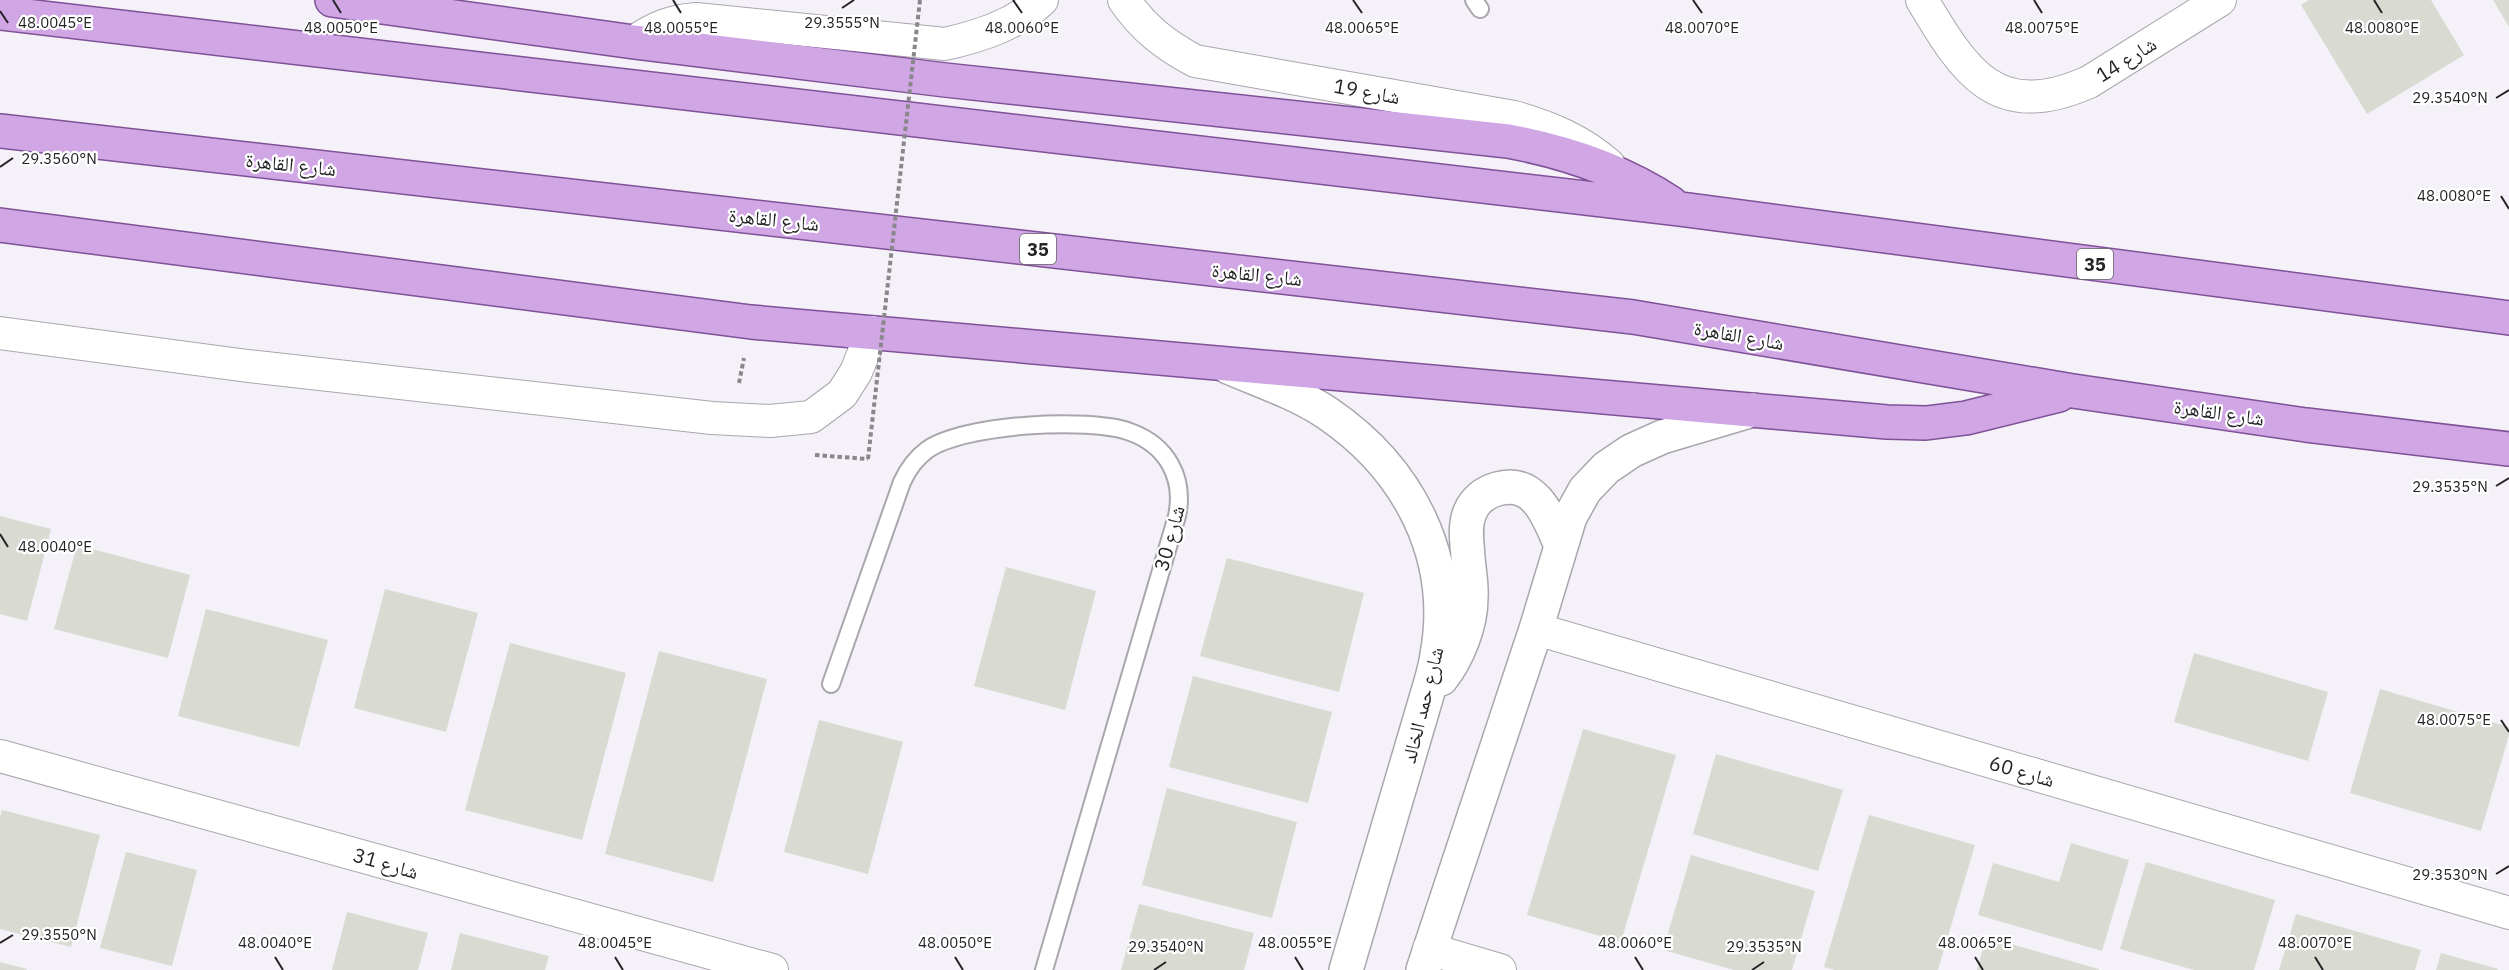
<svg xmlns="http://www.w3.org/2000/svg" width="2509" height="970" viewBox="0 0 2509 970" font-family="'IBM Plex Sans','Noto Naskh Arabic',sans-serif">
	<rect width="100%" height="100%" fill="#f5f1f8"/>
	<path fill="#d9dad2" d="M 2309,0 L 2431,0 L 2464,55 L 2367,114 L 2301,5 Z
		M 2493,0 L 2509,0 L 2509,27 Z
		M 0,516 L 51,529 L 27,621 L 0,614 Z
		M 77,545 L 190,575 L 168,658 L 54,629 Z
		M 1227,558 L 1364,593 L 1339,692 L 1200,656 Z
		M 1006,567 L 1096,591 L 1065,710 L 974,686 Z
		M 385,589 L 478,613 L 446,732 L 354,708 Z
		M 206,609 L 328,640 L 299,747 L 178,716 Z
		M 510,643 L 626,673 L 582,840 L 465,810 Z
		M 659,651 L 767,679 L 713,882 L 605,854 Z
		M 2194,653 L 2328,692 L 2308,761 L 2174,722 Z
		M 1193,676 L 1332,712 L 1308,803 L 1169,767 Z
		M 2380,689 L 2509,727 L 2509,735 L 2481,831 L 2350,793 Z
		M 819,720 L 903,742 L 868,874 L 784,852 Z
		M 1583,729 L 1676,755 L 1621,942 L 1527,915 Z
		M 1716,754 L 1843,790 L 1818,871 L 1693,834 Z
		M 1167,788 L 1297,822 L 1272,918 L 1142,885 Z
		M 2,810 L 100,835 L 71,947 L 0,929 L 0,818 Z
		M 1869,815 L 1975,845 L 1938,970 L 1835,970 L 1824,967 Z
		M 2071,843 L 2129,860 L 2102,951 L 1978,915 L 1993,863 L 2059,882 Z
		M 126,852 L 197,870 L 172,966 L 100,948 Z
		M 1691,855 L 1815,891 L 1792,970 L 1734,970 L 1663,950 Z
		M 2146,862 L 2275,900 L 2254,970 L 2194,970 L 2120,949 Z
		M 1139,904 L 1254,933 L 1244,970 L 1121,970 Z
		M 347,912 L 428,933 L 418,970 L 332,970 Z
		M 2296,914 L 2421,950 L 2415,970 L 2279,970 Z
		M 460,933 L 549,956 L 545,970 L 451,970 Z
		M 1986,937 L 2099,969 L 2099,970 L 1977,970 Z
		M 2441,953 L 2498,969 L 2498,970 L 2436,970 Z
		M 0,962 L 27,969 L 26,970 L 0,970 Z"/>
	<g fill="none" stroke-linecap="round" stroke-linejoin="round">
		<defs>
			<path id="service" d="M 1474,0 L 1480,9
				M 831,684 L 902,482 C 908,469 916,458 927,450 C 963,424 1090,417 1130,432 C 1167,445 1185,478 1177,516 L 1044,970"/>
			<path id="minor" d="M 1124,0 C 1143,28 1165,45 1195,61 L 1514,117 C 1549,127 1581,140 1609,165
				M 1922,0 C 1965,72 1996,123 2089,82 L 2220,0
				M 634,42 C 654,28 671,21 696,19 L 945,44 C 980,36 1015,25 1042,0
				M 0,333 L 248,366 L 712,418 L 770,421 L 811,417 L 842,394 L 856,372 L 872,332
				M 1536,629 L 2509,913
				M 0,756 L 772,970
				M 1429,949 L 1500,970"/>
			<path id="tertiary" d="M 1228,367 C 1261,381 1297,393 1327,413 C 1408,468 1455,556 1437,655 C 1435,669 1431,682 1427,695 L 1346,970
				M 1441,679 C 1458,658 1471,625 1471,598 C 1472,585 1469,571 1468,557 C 1467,542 1464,526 1470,512 C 1475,500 1486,492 1497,489 C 1536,478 1549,518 1561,546
				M 1423,970 L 1536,629 L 1570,517 L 1585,490 L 1606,468 L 1631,451 L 1662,437 L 1753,410"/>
			<path id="primary" d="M 332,0 L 634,42 L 945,80 L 1508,141 C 1567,152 1621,170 1671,203
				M 0,13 L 1680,209 L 2509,318
				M 0,131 L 1633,317 L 2073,391 L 2306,425 L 2509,449
				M 0,225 L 751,322 L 1887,422 L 1926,423 L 1966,418 L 2059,395"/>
		</defs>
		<use href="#service" stroke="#aaa6ad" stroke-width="20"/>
		<use href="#minor" stroke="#aaa6ad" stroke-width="34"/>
		<use href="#tertiary" stroke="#aaa6ad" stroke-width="36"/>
		<use href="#primary" stroke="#7f5197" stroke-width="36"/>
		<path stroke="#8a878c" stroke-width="4" stroke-dasharray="4.5 3" stroke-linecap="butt" d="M 739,383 L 744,358
			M 815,455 L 868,459"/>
		<use href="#service" stroke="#fff" stroke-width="16"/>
		<use href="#minor" stroke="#fff" stroke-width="32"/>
		<use href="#tertiary" stroke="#fff" stroke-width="33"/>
		<use href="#primary" stroke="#d0a6e5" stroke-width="33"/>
		<path stroke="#8a878c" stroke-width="4" stroke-dasharray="4.5 3" stroke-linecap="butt" d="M 868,459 L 920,0"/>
	</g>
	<path fill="none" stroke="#252326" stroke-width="2" d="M 333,0 L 341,13M 673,0 L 681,13M 1013,0 L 1022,13M 1353,0 L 1362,13M 1693,0 L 1702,13M 2034,0 L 2042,13M 2374,0 L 2382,13M 842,8 L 854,0M 0,11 L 8,23M 2496,98 L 2509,90M 0,167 L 13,158M 2501,196 L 2509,209M 2496,486 L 2509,478M 0,534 L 8,547M 2501,720 L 2509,732M 2496,874 L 2509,866M 0,943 L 13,935M 275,957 L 283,970M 615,957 L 623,970M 955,957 L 963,970M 1295,957 L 1303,970M 1635,957 L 1643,970M 1975,957 L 1983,970M 2315,957 L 2323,970M 1154,970 L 1166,962M 1752,970 L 1764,962"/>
	<g text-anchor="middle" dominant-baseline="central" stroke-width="4.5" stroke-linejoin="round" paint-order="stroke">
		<g fill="#fff" stroke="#666567" stroke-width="1.5">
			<rect x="1020" y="234" width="36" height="30" rx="4.5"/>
			<rect x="2077" y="249" width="36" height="30" rx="4.5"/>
		</g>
		<g font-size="18" font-weight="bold" fill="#252326">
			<text x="1038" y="249">35</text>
			<text x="2095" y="264">35</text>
		</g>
		<g font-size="20" fill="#252326" stroke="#fff">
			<text transform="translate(2126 59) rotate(-32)">شارع 14</text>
			<text transform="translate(1367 91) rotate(10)">شارع 19</text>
			<text transform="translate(291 164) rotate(6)">شارع القاهرة</text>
			<text transform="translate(774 219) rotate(6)">شارع القاهرة</text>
			<text transform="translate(1257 274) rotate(6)">شارع القاهرة</text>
			<text transform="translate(1739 335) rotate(10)">شارع القاهرة</text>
			<text transform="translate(2219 412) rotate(8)">شارع القاهرة</text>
			<text transform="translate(1169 538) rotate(-75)">شارع 30</text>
			<text transform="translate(1422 705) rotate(-76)">شارع حمد الخالد</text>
			<text transform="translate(2022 771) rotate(16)">شارع 60</text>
			<text transform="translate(386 863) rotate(16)">شارع 31</text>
		</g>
	</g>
	<g font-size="15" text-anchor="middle" fill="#252326" stroke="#fff" stroke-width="4.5" stroke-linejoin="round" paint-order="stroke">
		<text x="55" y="28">48.0045°E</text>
		<text x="842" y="28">29.3555°N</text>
		<text x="341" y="33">48.0050°E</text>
		<text x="681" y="33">48.0055°E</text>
		<text x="1022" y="33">48.0060°E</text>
		<text x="1362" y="33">48.0065°E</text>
		<text x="1702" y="33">48.0070°E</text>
		<text x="2042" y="33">48.0075°E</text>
		<text x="2382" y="33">48.0080°E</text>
		<text x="2450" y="103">29.3540°N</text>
		<text x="59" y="164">29.3560°N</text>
		<text x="2454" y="201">48.0080°E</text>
		<text x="2450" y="492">29.3535°N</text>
		<text x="55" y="552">48.0040°E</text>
		<text x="2454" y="725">48.0075°E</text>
		<text x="2450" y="880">29.3530°N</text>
		<text x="59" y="940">29.3550°N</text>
		<text x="275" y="948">48.0040°E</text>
		<text x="615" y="948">48.0045°E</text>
		<text x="955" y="948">48.0050°E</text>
		<text x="1295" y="948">48.0055°E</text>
		<text x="1635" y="948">48.0060°E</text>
		<text x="1975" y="948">48.0065°E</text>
		<text x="2315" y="948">48.0070°E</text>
		<text x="1166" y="952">29.3540°N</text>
		<text x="1764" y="952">29.3535°N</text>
	</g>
</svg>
